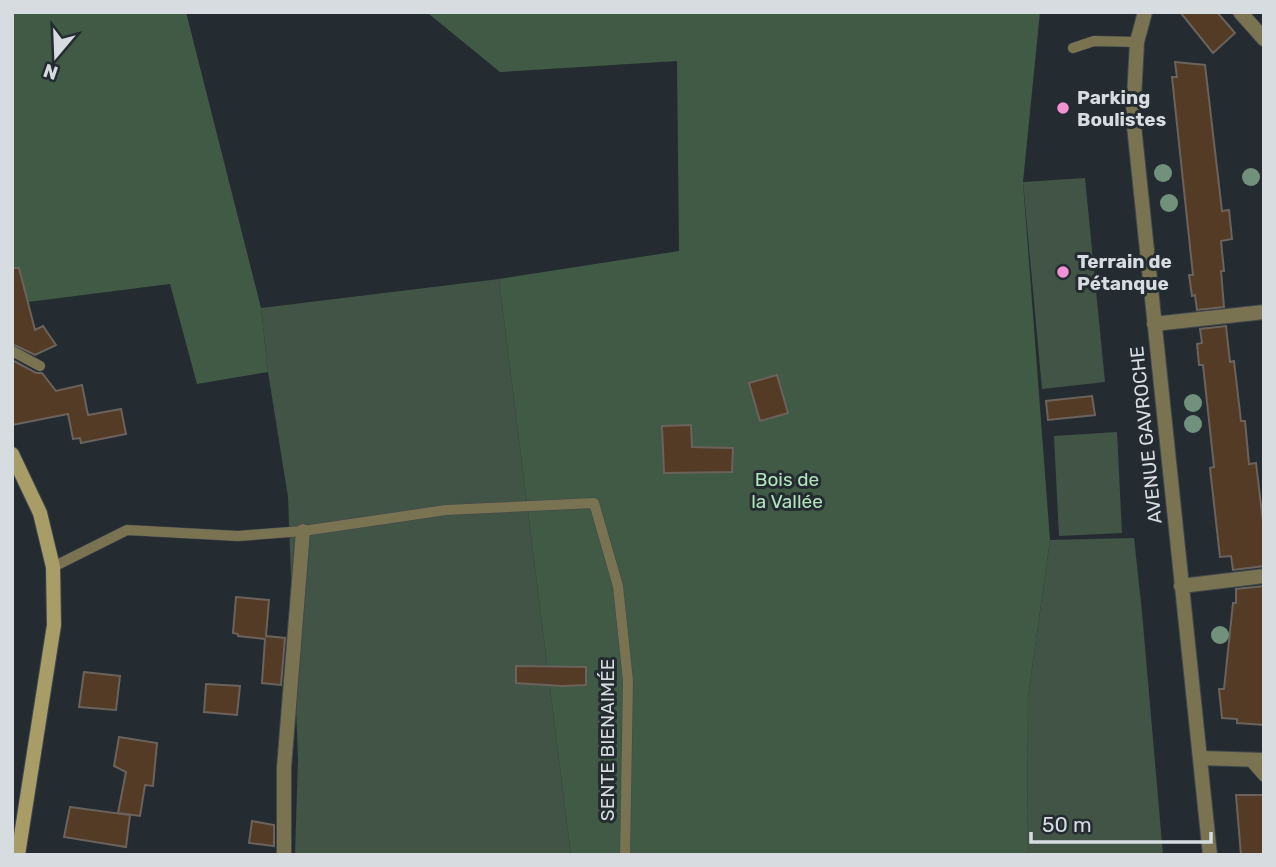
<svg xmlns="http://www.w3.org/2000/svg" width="1276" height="867" viewBox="0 0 1276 867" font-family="Rubik,sans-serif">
	<rect width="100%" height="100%" fill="#242c32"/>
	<path fill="#425445" d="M 1085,178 L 1105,382 L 1042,389 L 1023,182 Z
		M 499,279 L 571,855 L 295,855 L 298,759 L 288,497 L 268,372 L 261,308 Z
		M 1117,432 L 1122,533 L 1059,536 L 1054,436 Z
		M 1134,538 L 1142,612 L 1163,855 L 1027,855 L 1028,697 L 1050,540 Z"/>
	<path fill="#405a45" d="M 12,12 L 186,12 L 261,308 L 268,372 L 197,384 L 170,284 L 12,304 Z
		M 431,12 L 1040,12 L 1023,182 L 1050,540 L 1028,697 L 1027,855 L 571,855 L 499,279 L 679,251 L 677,61 L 500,72 L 429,14 Z"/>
	<path fill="#533b25" stroke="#6b625b" stroke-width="2" d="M 1180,12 L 1217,12 L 1235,33 L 1213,53 Z
		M 1175,62 L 1205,65 L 1222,211 L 1229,210 L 1232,239 L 1221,241 L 1224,271 L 1221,271 L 1224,307 L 1197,310 L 1195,295 L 1192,296 L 1189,275 L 1193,275 L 1172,77 L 1177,77 Z
		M 12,268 L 19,268 L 35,330 L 43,326 L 56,345 L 35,355 L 12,344 Z
		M 1226,326 L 1230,362 L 1234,361 L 1241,421 L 1245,421 L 1249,464 L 1256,463 L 1264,530 L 1264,566 L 1233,570 L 1231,556 L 1220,557 L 1210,468 L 1214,467 L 1203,365 L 1199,365 L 1197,344 L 1202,343 L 1200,329 Z
		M 12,360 L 36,373 L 42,373 L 56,391 L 82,385 L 88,415 L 121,409 L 126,434 L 81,443 L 80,438 L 73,439 L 68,414 L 12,425 Z
		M 777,375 L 788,413 L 760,421 L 749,383 Z
		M 1092,396 L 1095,415 L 1048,420 L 1046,401 Z
		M 691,425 L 692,447 L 733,448 L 732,472 L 664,473 L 662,426 Z
		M 1264,586 L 1264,725 L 1237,723 L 1237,719 L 1222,718 L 1219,689 L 1224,689 L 1233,603 L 1236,603 L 1236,589 Z
		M 236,597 L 269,600 L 266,636 L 285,638 L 281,685 L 262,683 L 265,639 L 238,636 L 238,634 L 233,633 Z
		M 516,666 L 586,667 L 586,685 L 562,686 L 516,683 Z
		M 84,672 L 120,676 L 116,710 L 79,707 Z
		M 206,684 L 240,686 L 237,715 L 204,712 Z
		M 119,737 L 157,743 L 153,786 L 145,785 L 140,816 L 118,813 L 126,772 L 114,766 Z
		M 1236,795 L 1264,795 L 1264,855 L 1241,855 Z
		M 70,807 L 130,815 L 126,847 L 64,837 Z
		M 252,821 L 274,825 L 274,846 L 249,843 Z"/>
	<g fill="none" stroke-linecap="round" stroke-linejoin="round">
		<defs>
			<path id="lane" d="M 1073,48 L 1094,41 L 1137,42
				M 12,351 L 40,366
				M 53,567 L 127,530 L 238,536 L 303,531 L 446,510 L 594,503 L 618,586 L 628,681 L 625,855
				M 1248,759 L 1264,777"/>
			<path id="street" d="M 1145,12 L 1137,42 L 1133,116 L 1210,855
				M 1240,12 L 1264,39
				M 1154,324 L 1264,312
				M 1181,586 L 1264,576
				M 1200,758 L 1264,760
				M 284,855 L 284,768 L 303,531"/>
			<path id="secondary" d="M 12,454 L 40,513 L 53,567 L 54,625 L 18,855"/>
		</defs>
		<use href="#lane" stroke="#40484e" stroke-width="11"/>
		<use href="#street" stroke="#40484e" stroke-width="16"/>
		<use href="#secondary" stroke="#40484e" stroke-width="16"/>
		<use href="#lane" stroke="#7a7352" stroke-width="10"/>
		<use href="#street" stroke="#7a7352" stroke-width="14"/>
		<use href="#secondary" stroke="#a89c67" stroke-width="14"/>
	</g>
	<g fill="#72917d">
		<circle cx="1163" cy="173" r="9"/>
		<circle cx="1251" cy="177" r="9"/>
		<circle cx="1169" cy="203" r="9"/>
		<circle cx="1193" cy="403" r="9"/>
		<circle cx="1193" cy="424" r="9"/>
		<circle cx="1220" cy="635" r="9"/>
	</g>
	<g fill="#f391d5" stroke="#242c32" stroke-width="2.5">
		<circle cx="1063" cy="108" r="7"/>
		<circle cx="1063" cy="272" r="7"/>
	</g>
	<g text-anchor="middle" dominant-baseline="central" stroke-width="6" stroke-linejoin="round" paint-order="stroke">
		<g font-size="19" font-weight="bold" fill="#d6dce0" stroke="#242c32" text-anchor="start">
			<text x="1077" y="97">Parking<tspan x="1077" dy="22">Boulistes</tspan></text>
			<text x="1077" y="261">Terrain de<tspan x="1077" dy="22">Pétanque</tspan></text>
		</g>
		<g font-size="19" fill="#d6dce0" stroke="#242c32">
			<text transform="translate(1146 435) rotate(-96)">AVENUE GAVROCHE</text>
			<text transform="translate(607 740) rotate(-90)">SENTE BIENAIMÉE</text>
		</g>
		<g font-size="19" fill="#b1e4bb" stroke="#242c32">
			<text x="787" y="479">Bois de<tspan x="787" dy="22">la Vallée</tspan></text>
		</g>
	</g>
	<rect width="1276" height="867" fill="none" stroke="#d6dce0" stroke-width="28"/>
	<g transform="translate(56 56) rotate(199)" stroke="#242c32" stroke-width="5" paint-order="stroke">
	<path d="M0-5L12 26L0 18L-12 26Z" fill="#d6dce0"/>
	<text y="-10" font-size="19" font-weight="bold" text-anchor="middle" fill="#d6dce0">N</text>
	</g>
	<path d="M1031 832v10h180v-10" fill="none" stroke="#d6dce0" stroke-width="3.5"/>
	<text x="1042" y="832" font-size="21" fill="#d6dce0" stroke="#242c32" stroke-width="5" paint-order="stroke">50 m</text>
</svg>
